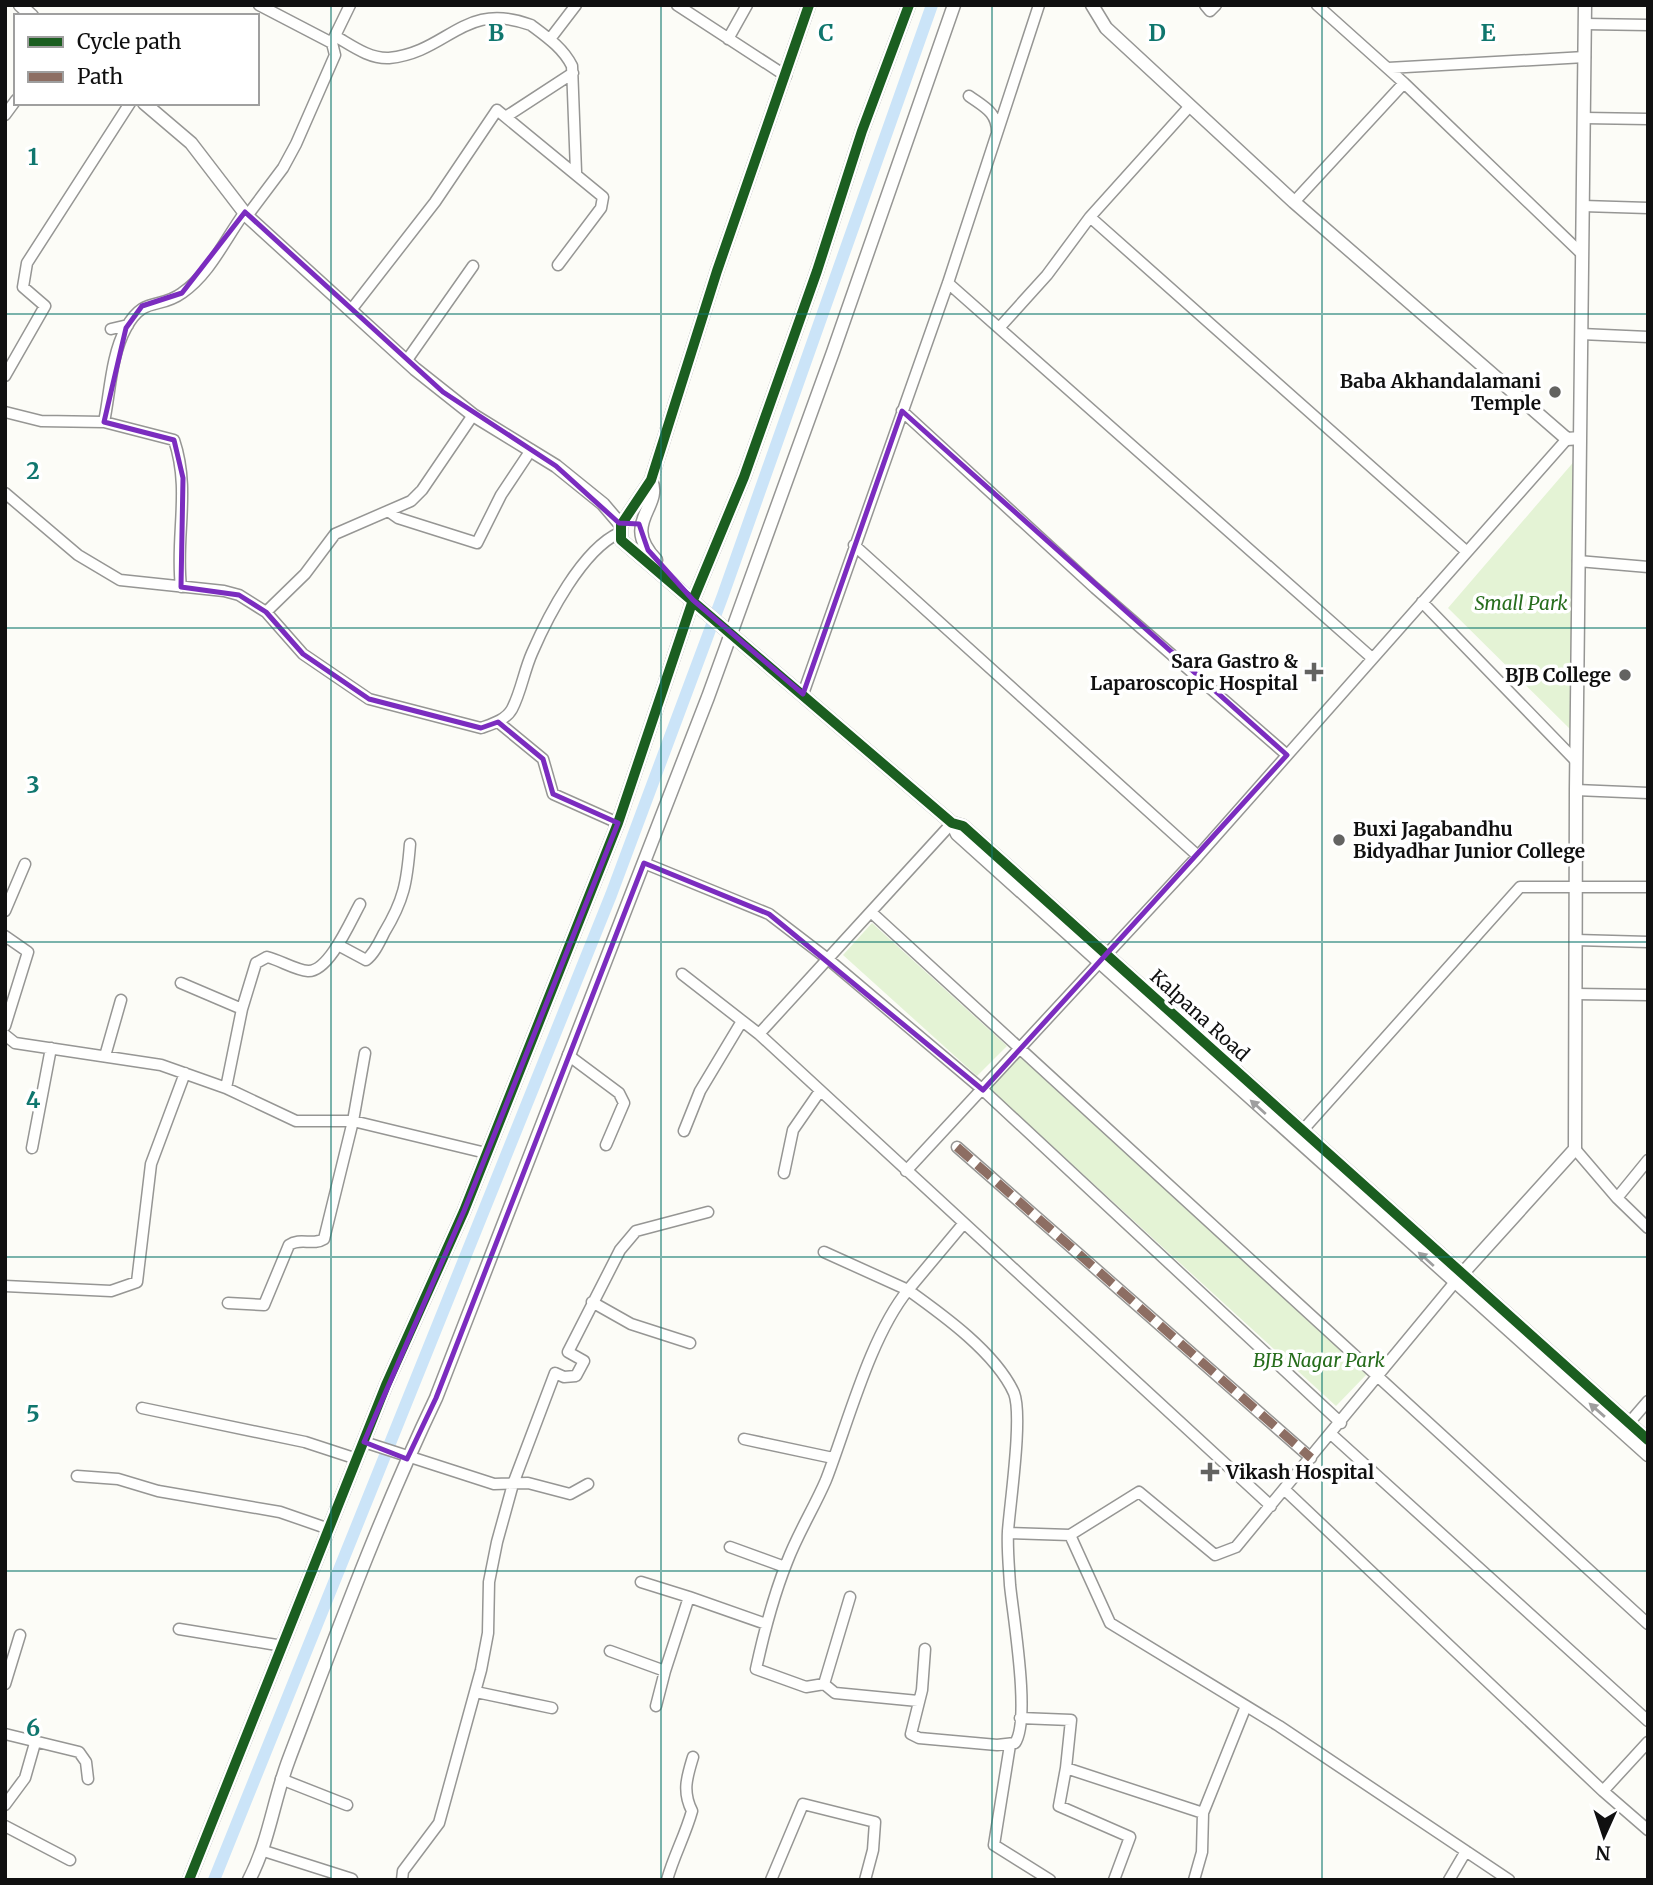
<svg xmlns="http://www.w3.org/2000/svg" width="1653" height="1885" viewBox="0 0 1653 1885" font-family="Merriweather,serif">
	<rect width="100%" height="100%" fill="#fcfcf7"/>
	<path fill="#e4f3d5" d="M 1577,458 L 1572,731 L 1448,608 Z
		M 872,923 L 1007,1046 L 977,1076 L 843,955 Z
		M 1020,1057 L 1367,1374 L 1336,1406 L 990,1089 Z"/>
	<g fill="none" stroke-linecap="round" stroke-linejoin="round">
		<path stroke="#cbe4f8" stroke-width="12" d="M 214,1880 L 611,895 L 723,595 L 932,5"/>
		<defs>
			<path id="minor" d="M 677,5 L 786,76
				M 1205,5 L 1210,11 L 1216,5
				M 1317,5 L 1404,83 L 1582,254
				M 1585,24 L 1648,25
				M 335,36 C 351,45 369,59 389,58 C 449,52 463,0 531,25 C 547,37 563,48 572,66 L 576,172
				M 550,39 L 576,5
				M 728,39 L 747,5
				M 333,40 L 350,5
				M 1388,68 L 1585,57
				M 969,96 C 984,107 997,112 997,132
				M 5,115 L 16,100
				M 507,116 L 573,73
				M 1584,118 L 1648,119
				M 1294,202 L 1404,83
				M 1583,206 L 1648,208
				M 247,216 L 283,168 L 296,144 L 335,55 L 332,43 L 259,5
				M 1090,217 L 1466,551
				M 948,283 L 1372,658
				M 351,310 L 435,202 L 497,110 L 603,197 L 601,208 L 558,265
				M 1000,327 L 1047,275 L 1090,217 L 1189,107
				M 111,329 L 128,325
				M 1581,334 L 1648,337
				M 407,360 L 473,266
				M 5,376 L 45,306 L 23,287 L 27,263 L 130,103
				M 902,411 L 1095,588 L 1287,755
				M 5,412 L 41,421 L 104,422 L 174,440 C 191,490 175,537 181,587
				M 104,422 C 110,393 111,355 126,328 C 144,295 159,310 182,293 C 210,274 225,239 245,212
				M 5,493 L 78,555 L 120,580 L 224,591 L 239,595 L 266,612 L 305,574 L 335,534 L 411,501 L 422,490 L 473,415
				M 388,511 L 398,518 L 477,543 L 501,495 L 531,450
				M 854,545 L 1198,856
				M 1578,561 L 1648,567
				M 1422,602 L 1576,761
				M 266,612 L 303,654 L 369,699 L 481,728 C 492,724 506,720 512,709 C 521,692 524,671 532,653 C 548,616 582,550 619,533
				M 803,694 L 948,283 L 1039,5
				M 498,722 L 543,759 L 553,794 L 618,823
				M 1576,790 L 1648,793
				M 644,863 L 769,914 L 829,960 L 983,1090 L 1341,1423
				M 5,911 L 25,864
				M 872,913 L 1648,1624
				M 5,936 L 28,952 L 5,1026
				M 1576,940 L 1648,942
				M 338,945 L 366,960 C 374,954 379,943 384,933 C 404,900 407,882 410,844
				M 682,974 L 759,1034 L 1271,1506
				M 181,983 L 242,1009
				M 1575,994 L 1648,995
				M 759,1034 L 952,823
				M 5,1035 L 15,1043 L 161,1065 L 226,1088 L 296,1121 L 353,1121 L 486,1153
				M 568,1055 L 619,1093 L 624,1103 L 606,1145
				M 105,1056 L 121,1000
				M 226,1088 L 242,1009 L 256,963 L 267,957 C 280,960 295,970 308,971 C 329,972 351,920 360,904
				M 684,1131 L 700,1091 L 742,1021
				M 1302,1131 L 1520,887 L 1648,887
				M 957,1147 L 1311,1458
				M 32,1148 L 51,1048
				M 1575,1149 L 1617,1198 L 1648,1228
				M 906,1171 L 1198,856 L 1567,439
				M 784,1173 L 793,1130 L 820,1091
				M 1617,1198 L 1648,1160
				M 1460,1276 L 1236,1547 L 1215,1555 L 1139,1492 L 1070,1535 L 1110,1623 L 1279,1726 L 1509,1880
				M 5,1286 L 111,1291 L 137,1282 L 151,1164 L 185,1073
				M 592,1302 L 631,1324 L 690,1343
				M 228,1303 L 264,1305 L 289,1245 C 300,1237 313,1246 324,1239 L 353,1121 L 365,1053
				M 142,1408 L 305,1442 L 357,1459
				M 1629,1423 L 1648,1401
				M 1331,1434 L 1648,1721
				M 744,1439 L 833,1458
				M 364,1442 L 494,1484 L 528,1483 L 570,1494 L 588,1484
				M 77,1476 L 118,1479 L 158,1491 L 280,1512 L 329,1529
				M 1285,1490 L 1603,1791 L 1648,1830
				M 1008,1533 L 1070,1535
				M 730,1547 L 785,1567
				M 641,1582 L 689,1597
				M 850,1597 L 824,1684 L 835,1693 L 918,1701
				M 179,1629 L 283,1646
				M 925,1649 L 922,1690 L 911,1734 L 919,1738 L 997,1745 L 1015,1743 C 1031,1720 1013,1616 1010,1585 C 1009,1567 1007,1549 1008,1531 C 1010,1503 1023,1416 1014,1393 C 996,1353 943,1315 908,1290 L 964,1223
				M 610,1651 L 665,1671 L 689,1597 L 766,1624
				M 5,1684 L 20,1635
				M 824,1684 L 806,1687 L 756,1669 C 764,1632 773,1597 787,1562 C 798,1533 814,1508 826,1480 C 848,1423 870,1337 908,1290 L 824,1252
				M 476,1692 L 552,1708
				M 656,1706 L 665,1671
				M 1020,1718 L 1071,1720 L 1066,1768
				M 5,1734 L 79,1752 L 86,1762 L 88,1779
				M 1010,1745 L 994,1845 L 1050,1880
				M 281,1779 L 347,1805
				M 1603,1791 L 1648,1742
				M 5,1805 L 25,1778 L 35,1743
				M 5,1826 L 70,1860
				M 264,1851 L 352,1879
				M 402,1880 L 403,1871 L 439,1823 L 481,1670 L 488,1633 L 489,1582 L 497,1542 L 513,1484 L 555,1373 L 564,1377 L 576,1376 L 584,1361 L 568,1352 L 620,1250 L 636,1231 L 708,1212
				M 667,1880 C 674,1855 685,1836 692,1811 C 682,1791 687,1777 693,1757
				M 771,1880 L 803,1804 L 875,1822 L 873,1850 L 865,1880
				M 1114,1880 L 1130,1837 L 1059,1806 L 1066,1768 L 1203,1813
				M 1194,1880 L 1202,1852 L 1203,1813 L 1246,1706
				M 1449,1880 L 1466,1851"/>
			<path id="tertiary" d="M 20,5 L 32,16
				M 809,5 L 717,271 L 651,480 L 621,525 L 621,540 L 952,823 L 963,826 L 1648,1440
				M 1092,5 L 1106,28 L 1294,202 L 1567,439 L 1580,438
				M 144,103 L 191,143 L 247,216 L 415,369 L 473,415 L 556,466 L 603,504 L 621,525
				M 651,480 C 663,508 620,522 656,560
				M 952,823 L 957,834 L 1648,1455
				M 1462,1274 L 1575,1149 L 1576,790 L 1585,5
				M 189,1880 L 386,1385 L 464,1211 L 618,823 L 693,600 L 744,477 L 817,271 L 862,131 L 909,5
				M 249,1880 C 270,1839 273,1801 289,1759 C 335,1638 380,1515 436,1398 L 708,697 L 833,352 L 954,5"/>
		</defs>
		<use href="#minor" stroke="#969694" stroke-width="13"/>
		<use href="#tertiary" stroke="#969694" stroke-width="15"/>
		<use href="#minor" stroke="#fffffe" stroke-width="10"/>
		<use href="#tertiary" stroke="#fffffe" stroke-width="12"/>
		<path stroke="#8d6e63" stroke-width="9" stroke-dasharray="18 9" stroke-linecap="butt" d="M 957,1147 L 1311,1458"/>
		<defs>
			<path id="cycleway" d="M 809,5 L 717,271 L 651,480 L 621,525 L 621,540 L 952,823 L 963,826 L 1648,1440
				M 189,1880 L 386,1385 L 464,1211 L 618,823 L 693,600 L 744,477 L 817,271 L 862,131 L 909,5"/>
		</defs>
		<use href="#cycleway" stroke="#fff" stroke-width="15"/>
		<use href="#cycleway" stroke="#1b5e20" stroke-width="10"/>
	</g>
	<defs><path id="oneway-solid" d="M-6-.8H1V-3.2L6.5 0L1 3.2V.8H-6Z" transform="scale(1.75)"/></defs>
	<g fill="#9f9f9f">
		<use href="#oneway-solid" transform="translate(1258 1107) rotate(-138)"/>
		<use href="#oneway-solid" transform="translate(1426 1259) rotate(-138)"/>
		<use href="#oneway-solid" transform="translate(1597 1410) rotate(-139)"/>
	</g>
	<path fill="none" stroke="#7b2cbf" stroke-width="5" stroke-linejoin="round" d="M 245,212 L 443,392 L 556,466 L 619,523 L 639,524 L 648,550 L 693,600 L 803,694 L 902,411 L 1287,755 L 983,1090 L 769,914 L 644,863 L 436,1398 L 407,1459 L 364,1442 L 464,1211 L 618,823 L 553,794 L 543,759 L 498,722 L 481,728 L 369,699 L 303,654 L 266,612 L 239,595 L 181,587 L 183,478 L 174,440 L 104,422 L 126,328 L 142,306 L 182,293 Z"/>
	<path fill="none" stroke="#0f766e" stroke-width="2" stroke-opacity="0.55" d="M 331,5 L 331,1880M 661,5 L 661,1880M 992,5 L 992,1880M 1322,5 L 1322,1880M 5,314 L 1648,314M 5,628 L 1648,628M 5,942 L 1648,942M 5,1257 L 1648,1257M 5,1571 L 1648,1571"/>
	<g fill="#636361" stroke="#fff" stroke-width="2.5">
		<circle cx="1555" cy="392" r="7"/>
		<path d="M1310.5 661.5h7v7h7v7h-7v7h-7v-7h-7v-7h7z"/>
		<circle cx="1625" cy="675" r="7"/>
		<circle cx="1339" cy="840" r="7"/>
		<path d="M1206.5 1461.5h7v7h7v7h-7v7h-7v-7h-7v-7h7z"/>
	</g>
	<g text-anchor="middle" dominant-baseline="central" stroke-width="7" stroke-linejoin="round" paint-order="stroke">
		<g font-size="19" font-weight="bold" fill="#101010" stroke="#fff" text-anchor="end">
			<text x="1541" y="381">Baba Akhandalamani<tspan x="1541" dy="22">Temple</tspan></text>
			<text x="1298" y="661">Sara Gastro &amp;<tspan x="1298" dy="22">Laparoscopic Hospital</tspan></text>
			<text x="1611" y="675">BJB College</text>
			<text x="1353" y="829" text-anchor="start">Buxi Jagabandhu<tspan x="1353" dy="22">Bidyadhar Junior College</tspan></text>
			<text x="1226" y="1472" text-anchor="start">Vikash Hospital</text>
		</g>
		<g font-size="19" font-style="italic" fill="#266d1c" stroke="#fff">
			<text x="1521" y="603">Small Park</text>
			<text x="1319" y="1360">BJB Nagar Park</text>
		</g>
		<g font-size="19" fill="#101010" stroke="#fff">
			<text transform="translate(1200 1015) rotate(42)">Kalpana Road</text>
		</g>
	</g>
	<g font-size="23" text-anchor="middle" font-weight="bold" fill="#0f766e" stroke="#fff" stroke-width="7" stroke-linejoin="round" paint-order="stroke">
		<text x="496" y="41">B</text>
		<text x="826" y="41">C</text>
		<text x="1157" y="41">D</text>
		<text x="1488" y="41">E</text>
		<text x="33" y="165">1</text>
		<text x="33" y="479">2</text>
		<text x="33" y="793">3</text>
		<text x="33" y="1108">4</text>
		<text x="33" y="1422">5</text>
		<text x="33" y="1736">6</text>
	</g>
	<rect width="1653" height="1885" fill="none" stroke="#101010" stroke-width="14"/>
	<rect x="14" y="14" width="245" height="91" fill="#ffffff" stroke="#9f9f9f" stroke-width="2"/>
	<rect x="28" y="37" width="35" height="10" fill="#1b5e20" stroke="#9f9f9f" stroke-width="2"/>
	<text x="77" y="49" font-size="21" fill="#101010">Cycle path</text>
	<rect x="28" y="72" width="35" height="10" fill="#8d6e63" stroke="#9f9f9f" stroke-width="2"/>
	<text x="77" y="84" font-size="21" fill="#101010">Path</text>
	<g transform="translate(1604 1836) rotate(183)" stroke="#ffffff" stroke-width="5" paint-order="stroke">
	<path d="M0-5L12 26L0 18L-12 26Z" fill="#101010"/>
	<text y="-10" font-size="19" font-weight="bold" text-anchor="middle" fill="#101010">N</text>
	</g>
</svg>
